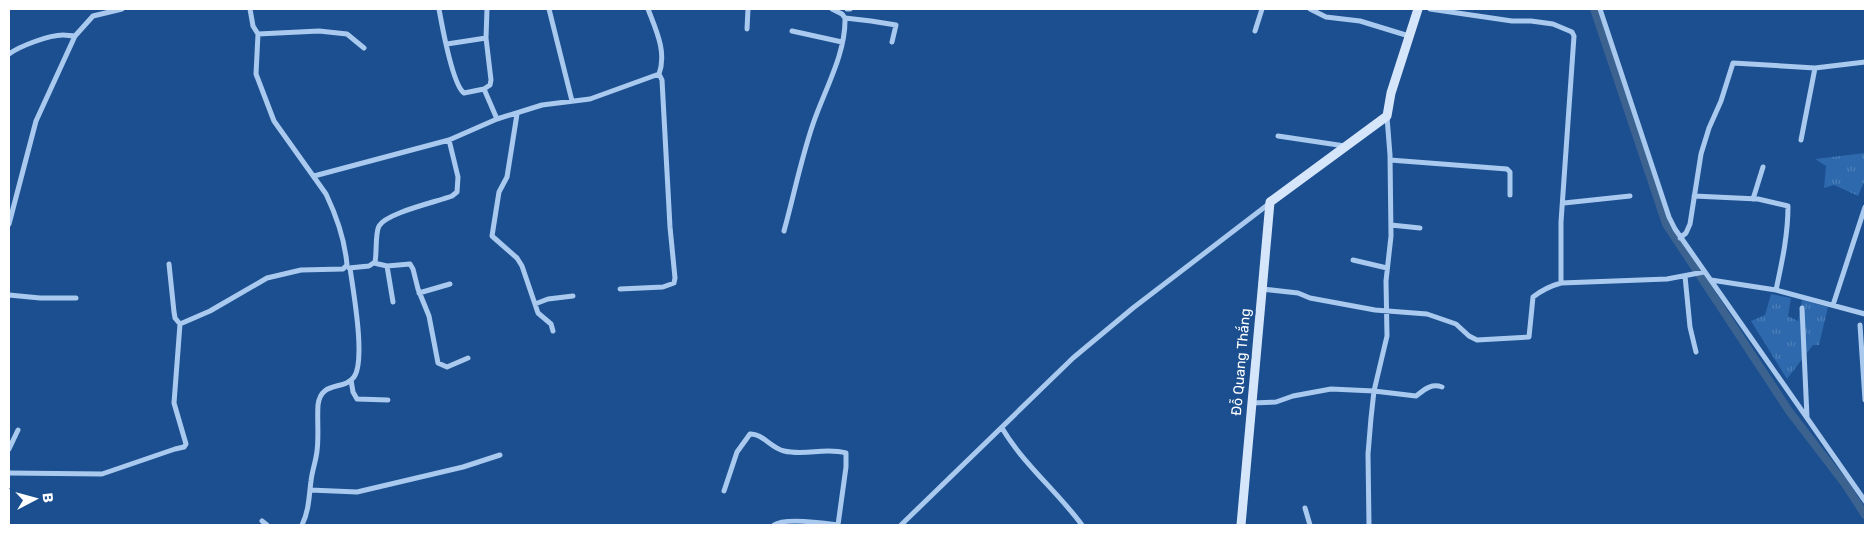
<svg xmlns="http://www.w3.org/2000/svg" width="1874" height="534" viewBox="0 0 1874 534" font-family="Rubik,sans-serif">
	<defs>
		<pattern id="grass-tufts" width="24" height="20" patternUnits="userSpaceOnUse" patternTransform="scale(1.25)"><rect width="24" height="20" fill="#2e69ad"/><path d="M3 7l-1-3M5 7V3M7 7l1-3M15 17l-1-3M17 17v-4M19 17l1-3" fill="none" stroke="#4d80b9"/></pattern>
	</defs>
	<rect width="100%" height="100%" fill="#1b4f8f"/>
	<path fill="url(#grass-tufts)" d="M 1865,153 L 1865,180 L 1858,196 L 1834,185 L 1824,188 L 1826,166 L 1815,159 Z
		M 1771,294 L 1791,298 L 1788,316 L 1798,321 L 1802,300 L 1828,307 L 1819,345 L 1813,345 L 1787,379 L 1751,321 L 1765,315 Z"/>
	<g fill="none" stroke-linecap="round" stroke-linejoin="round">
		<path stroke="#3c6290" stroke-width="8" d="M 1594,9 L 1666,224 L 1789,411 L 1845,484 L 1865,515"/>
		<path stroke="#a9c9ee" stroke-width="5" d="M 439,9 C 442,25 452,84 464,93 L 484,89
			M 487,9 L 486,38 L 491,80 L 490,85 L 484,89 L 497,119
			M 549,9 L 572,101
			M 847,9 L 850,9
			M 1310,9 L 1326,17 L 1360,21 L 1409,36
			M 1430,9 L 1512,21 L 1531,21 L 1553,24 L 1572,32 L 1574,36 L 1561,222 L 1561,283
			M 1600,9 L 1669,217 L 1675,229 L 1865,501
			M 845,18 L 871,21 L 896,25 L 892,42
			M 747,29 L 748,9
			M 792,31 L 842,42
			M 1255,31 L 1262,9
			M 258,34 L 319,31 L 347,34 L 364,48
			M 447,44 L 486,38
			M 9,54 C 20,46 49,35 63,35 C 67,35 71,36 75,36
			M 517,114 L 507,177 L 499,192 L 492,236 L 517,258 L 522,266 L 538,313 L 551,324 L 553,331
			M 1278,136 L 1345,146
			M 1801,140 L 1815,68
			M 1390,160 L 1507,169 L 1510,172 L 1510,195
			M 314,176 L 449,140 L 497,119 L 542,105 L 590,99 L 659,74 C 667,52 656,30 648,9
			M 1694,196 L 1758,199 L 1788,206 C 1788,235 1782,262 1776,290
			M 1753,199 L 1763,167
			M 1564,203 L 1630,196
			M 9,224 L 36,121 L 75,36 L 93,16 L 122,9
			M 1391,225 L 1420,228
			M 784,231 C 794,195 801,159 813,124 C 824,91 846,54 845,18 L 842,14 L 832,9
			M 1680,238 L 1686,233 L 1690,224 L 1701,154 L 1709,128 L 1721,101 L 1733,63 L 1815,68 L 1865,62
			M 1353,260 L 1387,268
			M 374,263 L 387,266 L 410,264 L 413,269 L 418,289 L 429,316 L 438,363 L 447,367 L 468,358
			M 169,264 L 174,312 L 175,318 L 180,324
			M 387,266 L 393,302
			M 349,268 L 369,266 L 375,262 C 377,253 375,233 379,226 C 386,213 436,202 452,196 L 457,192 L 458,177 L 449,140
			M 1685,276 L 1690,327 L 1696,352
			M 1711,280 L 1776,290 L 1865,314
			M 620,289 L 663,287 L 674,283 L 675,278 L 670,227 L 662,80 L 659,74
			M 1262,289 L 1298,293 L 1310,298 L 1375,310 L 1427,314 L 1456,324 L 1469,336 L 1477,340 L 1529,337 L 1533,297 C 1542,290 1550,286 1561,283 L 1667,279 L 1704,272
			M 419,293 L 450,284
			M 9,295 L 40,298 L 76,298
			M 535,304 L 548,299 L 573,296
			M 1833,305 L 1865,207
			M 1802,308 L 1807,417
			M 1860,325 L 1865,400
			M 351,380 L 353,392 L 357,399 L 388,400
			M 1251,403 L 1276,402 L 1293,396 L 1331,389 L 1374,391 L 1416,396 C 1424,390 1431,383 1442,387
			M 1002,428 C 1024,465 1057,491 1082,525
			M 9,449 L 18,430
			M 9,473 L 102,474 L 175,449 L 184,447 L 186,444 L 174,403 L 180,324 L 210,311 L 267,278 L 301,270 L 343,269 L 347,265 C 345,241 336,215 326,194 L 274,121 L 256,74 L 258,34 L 253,26 L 250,9
			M 310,490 L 357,492 L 463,467 L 500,455
			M 724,491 L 737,452 L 750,434 C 762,433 771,448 784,451 C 806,456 825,447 846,453 L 846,467 L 838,525
			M 1305,508 L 1310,525
			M 262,521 L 267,525
			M 302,525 C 309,511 309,496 311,481 C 312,471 316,461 317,451 C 319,436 317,420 318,405 C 321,380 344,391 354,377 C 366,360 353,290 350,268
			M 774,525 C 785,517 824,523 838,525
			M 901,525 L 1073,358 L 1133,308 L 1270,203
			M 1369,525 L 1368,454 L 1371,418 L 1374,391 L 1387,336 L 1386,281 L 1391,236 L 1390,155 L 1387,117"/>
		<path stroke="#d6e6fa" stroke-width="9" d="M 1241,525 L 1270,202 L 1387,116 L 1391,93 L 1418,9"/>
	</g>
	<g text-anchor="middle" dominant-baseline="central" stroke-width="5" stroke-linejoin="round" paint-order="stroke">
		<g font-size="14" fill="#fff" stroke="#1b4f8f">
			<text transform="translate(1241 362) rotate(-85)">Đỗ Quang Thắng</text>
		</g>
	</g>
	<rect width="1874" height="534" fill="none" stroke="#ffffff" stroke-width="20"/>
	<g transform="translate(35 499) rotate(84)" stroke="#1b4f8f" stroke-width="4" paint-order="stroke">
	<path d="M0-4L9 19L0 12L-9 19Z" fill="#ffffff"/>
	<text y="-8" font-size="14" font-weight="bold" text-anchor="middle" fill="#ffffff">B</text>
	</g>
</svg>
